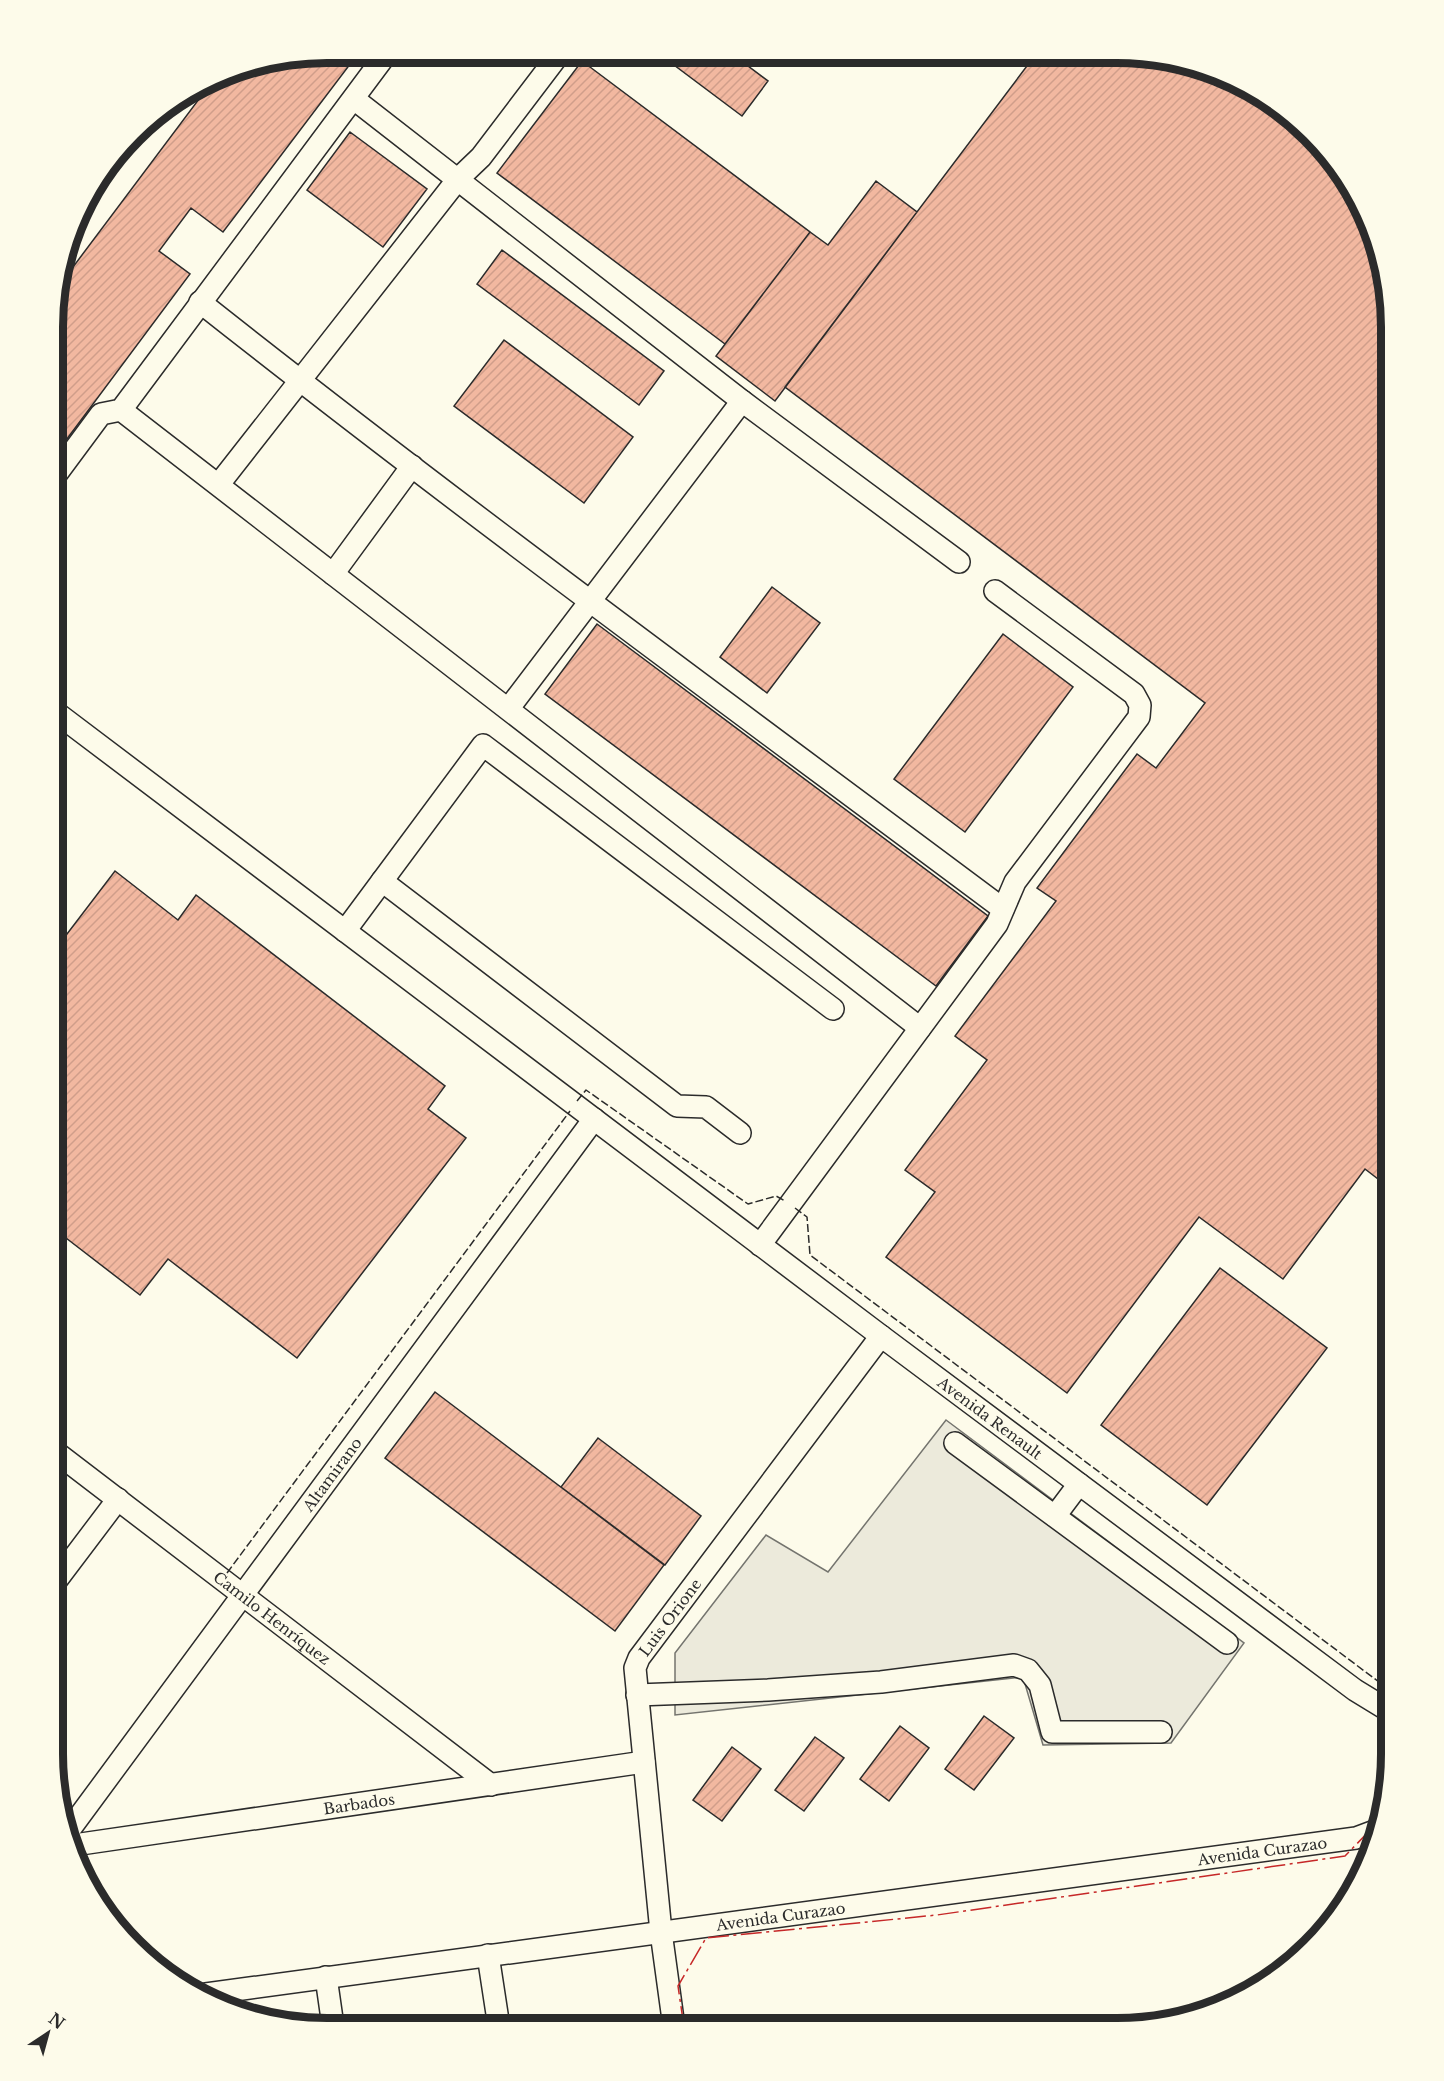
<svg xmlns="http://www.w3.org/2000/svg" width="1444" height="2081" viewBox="0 0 1444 2081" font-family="'Libre Baskerville',serif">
	<defs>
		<pattern id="building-hatch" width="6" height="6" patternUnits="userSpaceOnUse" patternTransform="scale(1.5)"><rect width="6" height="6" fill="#f2b8a0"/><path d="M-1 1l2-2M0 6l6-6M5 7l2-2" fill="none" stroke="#d09e8a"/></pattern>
	</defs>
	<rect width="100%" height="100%" fill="#fdfbea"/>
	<path fill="#eceadb" stroke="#74746e" stroke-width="1.5" d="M 946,1420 L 1244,1643 L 1171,1743 L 1043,1745 L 1023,1677 L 675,1715 L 675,1653 L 766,1535 L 828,1572 Z"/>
	<path fill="url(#building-hatch)" stroke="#2b2b2b" stroke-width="1.5" d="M 327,52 L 354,53 L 357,55 L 223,232 L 191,208 L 159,251 L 190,274 L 55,455 L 55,291 L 211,83 L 238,67 Z
		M 658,53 L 732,54 L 768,81 L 742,116 Z
		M 1019,55 L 1154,55 L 1223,74 L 1284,109 L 1363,206 L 1391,326 L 1391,1189 L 1365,1169 L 1283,1279 L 1199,1217 L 1067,1393 L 886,1257 L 935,1192 L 905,1170 L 987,1060 L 955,1036 L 1056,901 L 1037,888 L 1137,754 L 1156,768 L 1205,703 L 785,387 L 1030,62 Z
		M 582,61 L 810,232 L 725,344 L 497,173 Z
		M 350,132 L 427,189 L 383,247 L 307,190 Z
		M 876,181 L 917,212 L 775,401 L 716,356 L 810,232 L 828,245 Z
		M 502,250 L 664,371 L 639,405 L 477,284 Z
		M 504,340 L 633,437 L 584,503 L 454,406 Z
		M 772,587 L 820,623 L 767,693 L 720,657 Z
		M 597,624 L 988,916 L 936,986 L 545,694 Z
		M 1003,634 L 1073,687 L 965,832 L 894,779 Z
		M 115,871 L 178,920 L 196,895 L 445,1086 L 428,1109 L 466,1138 L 297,1358 L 168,1259 L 140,1295 L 53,1228 L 54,951 Z
		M 1220,1268 L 1327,1348 L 1207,1505 L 1101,1425 Z
		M 435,1392 L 664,1565 L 615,1631 L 385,1458 Z
		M 598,1438 L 701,1516 L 665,1565 L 561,1487 Z
		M 984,1716 L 1014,1738 L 974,1790 L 945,1769 Z
		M 900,1726 L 929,1748 L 889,1801 L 860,1779 Z
		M 815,1737 L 844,1758 L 804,1811 L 775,1790 Z
		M 732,1747 L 761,1769 L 722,1821 L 693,1800 Z"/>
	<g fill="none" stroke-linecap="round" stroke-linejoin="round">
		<defs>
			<g id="minor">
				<path d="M 354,99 L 742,401 L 959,562"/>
				<path d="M 200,302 C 463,510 734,708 1003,909"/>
				<path d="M 121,410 L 920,1028"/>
				<path d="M 55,476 L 101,414 L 121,410 L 387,53"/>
				<path d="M 219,484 L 458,179 L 481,157 L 560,53"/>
				<path d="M 333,574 L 412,466"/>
				<path d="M 509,708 L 742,401"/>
				<path id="s1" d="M 54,711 L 881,1336 L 1355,1690 L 1391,1712"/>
				<path d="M 382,881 L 677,1106 L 706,1107 L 740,1133"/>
				<path d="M 345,931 L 483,745 L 833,1009"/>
				<path d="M 760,1245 L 997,924 L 1015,882 L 1139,717 L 1140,705 L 1134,694 L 995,591"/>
				<path d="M 955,1443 L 1227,1643"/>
				<path id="s2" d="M 53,1450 L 491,1785"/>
				<path d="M 1055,1516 L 1079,1484"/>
				<path d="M 53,1585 L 118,1499"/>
				<path d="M 637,1695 L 768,1690 L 881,1682 L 1014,1665 L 1028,1670 L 1040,1685 L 1052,1732 L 1161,1732"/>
				<path id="s3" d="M 70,1829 L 594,1119"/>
				<path id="s4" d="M 74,1845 L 644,1762"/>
				<path d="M 488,1955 L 499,2027"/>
				<path d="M 326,1977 L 333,2026"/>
				<path id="s5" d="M 206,1994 L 1356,1838 L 1380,1829"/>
				<path id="s6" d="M 674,2027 L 661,1932 L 635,1668 L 639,1658 L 881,1336"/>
			</g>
		</defs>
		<use href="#minor" stroke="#2b2b2b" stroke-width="24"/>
		<use href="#minor" stroke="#fdfbea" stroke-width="21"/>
		<path stroke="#2b2b2b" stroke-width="1.5" stroke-dasharray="8 3" stroke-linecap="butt" d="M 577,1101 L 586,1090 L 748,1204 L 776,1196 L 785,1201
			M 795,1208 L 807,1217 L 810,1255 L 1391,1691
			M 227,1573 L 570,1111"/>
		<path stroke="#c62828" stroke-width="1.5" stroke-dasharray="21 4.5 3 4.5" stroke-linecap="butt" d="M 684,2027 L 678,1986 L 706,1938 L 937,1915 L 1345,1856 L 1382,1818"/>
	</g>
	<g text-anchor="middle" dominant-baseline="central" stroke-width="4.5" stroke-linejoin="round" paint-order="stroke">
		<g font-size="15" fill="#2b2b2b" stroke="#fdfbea">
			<text stroke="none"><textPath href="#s1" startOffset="1173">Avenida Renault</textPath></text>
			<text stroke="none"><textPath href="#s3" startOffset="441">Altamirano</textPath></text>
			<text stroke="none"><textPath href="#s2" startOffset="276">Camilo Henríquez</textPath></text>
			<text stroke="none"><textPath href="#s6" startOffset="423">Luis Orione</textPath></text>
			<text stroke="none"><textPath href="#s4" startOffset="288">Barbados</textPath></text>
			<text stroke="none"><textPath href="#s5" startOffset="1066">Avenida Curazao</textPath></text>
			<text stroke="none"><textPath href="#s5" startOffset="580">Avenida Curazao</textPath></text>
		</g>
	</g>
	<path d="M0 0H1444V2081H0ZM327 63H1117A264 264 0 0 1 1381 327V1754A264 264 0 0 1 1117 2018H327A264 264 0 0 1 63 1754V327A264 264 0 0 1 327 63Z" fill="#fdfbea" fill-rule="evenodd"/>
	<path fill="none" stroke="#2b2b2b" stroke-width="8" d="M327 63H1117A264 264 0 0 1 1381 327V1754A264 264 0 0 1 1117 2018H327A264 264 0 0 1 63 1754V327A264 264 0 0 1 327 63Z"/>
	<g transform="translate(48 2033) rotate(36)" stroke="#fdfbea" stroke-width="4.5" paint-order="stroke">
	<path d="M0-4.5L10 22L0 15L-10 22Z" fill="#2b2b2b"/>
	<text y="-9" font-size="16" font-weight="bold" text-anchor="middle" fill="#2b2b2b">N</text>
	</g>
</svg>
